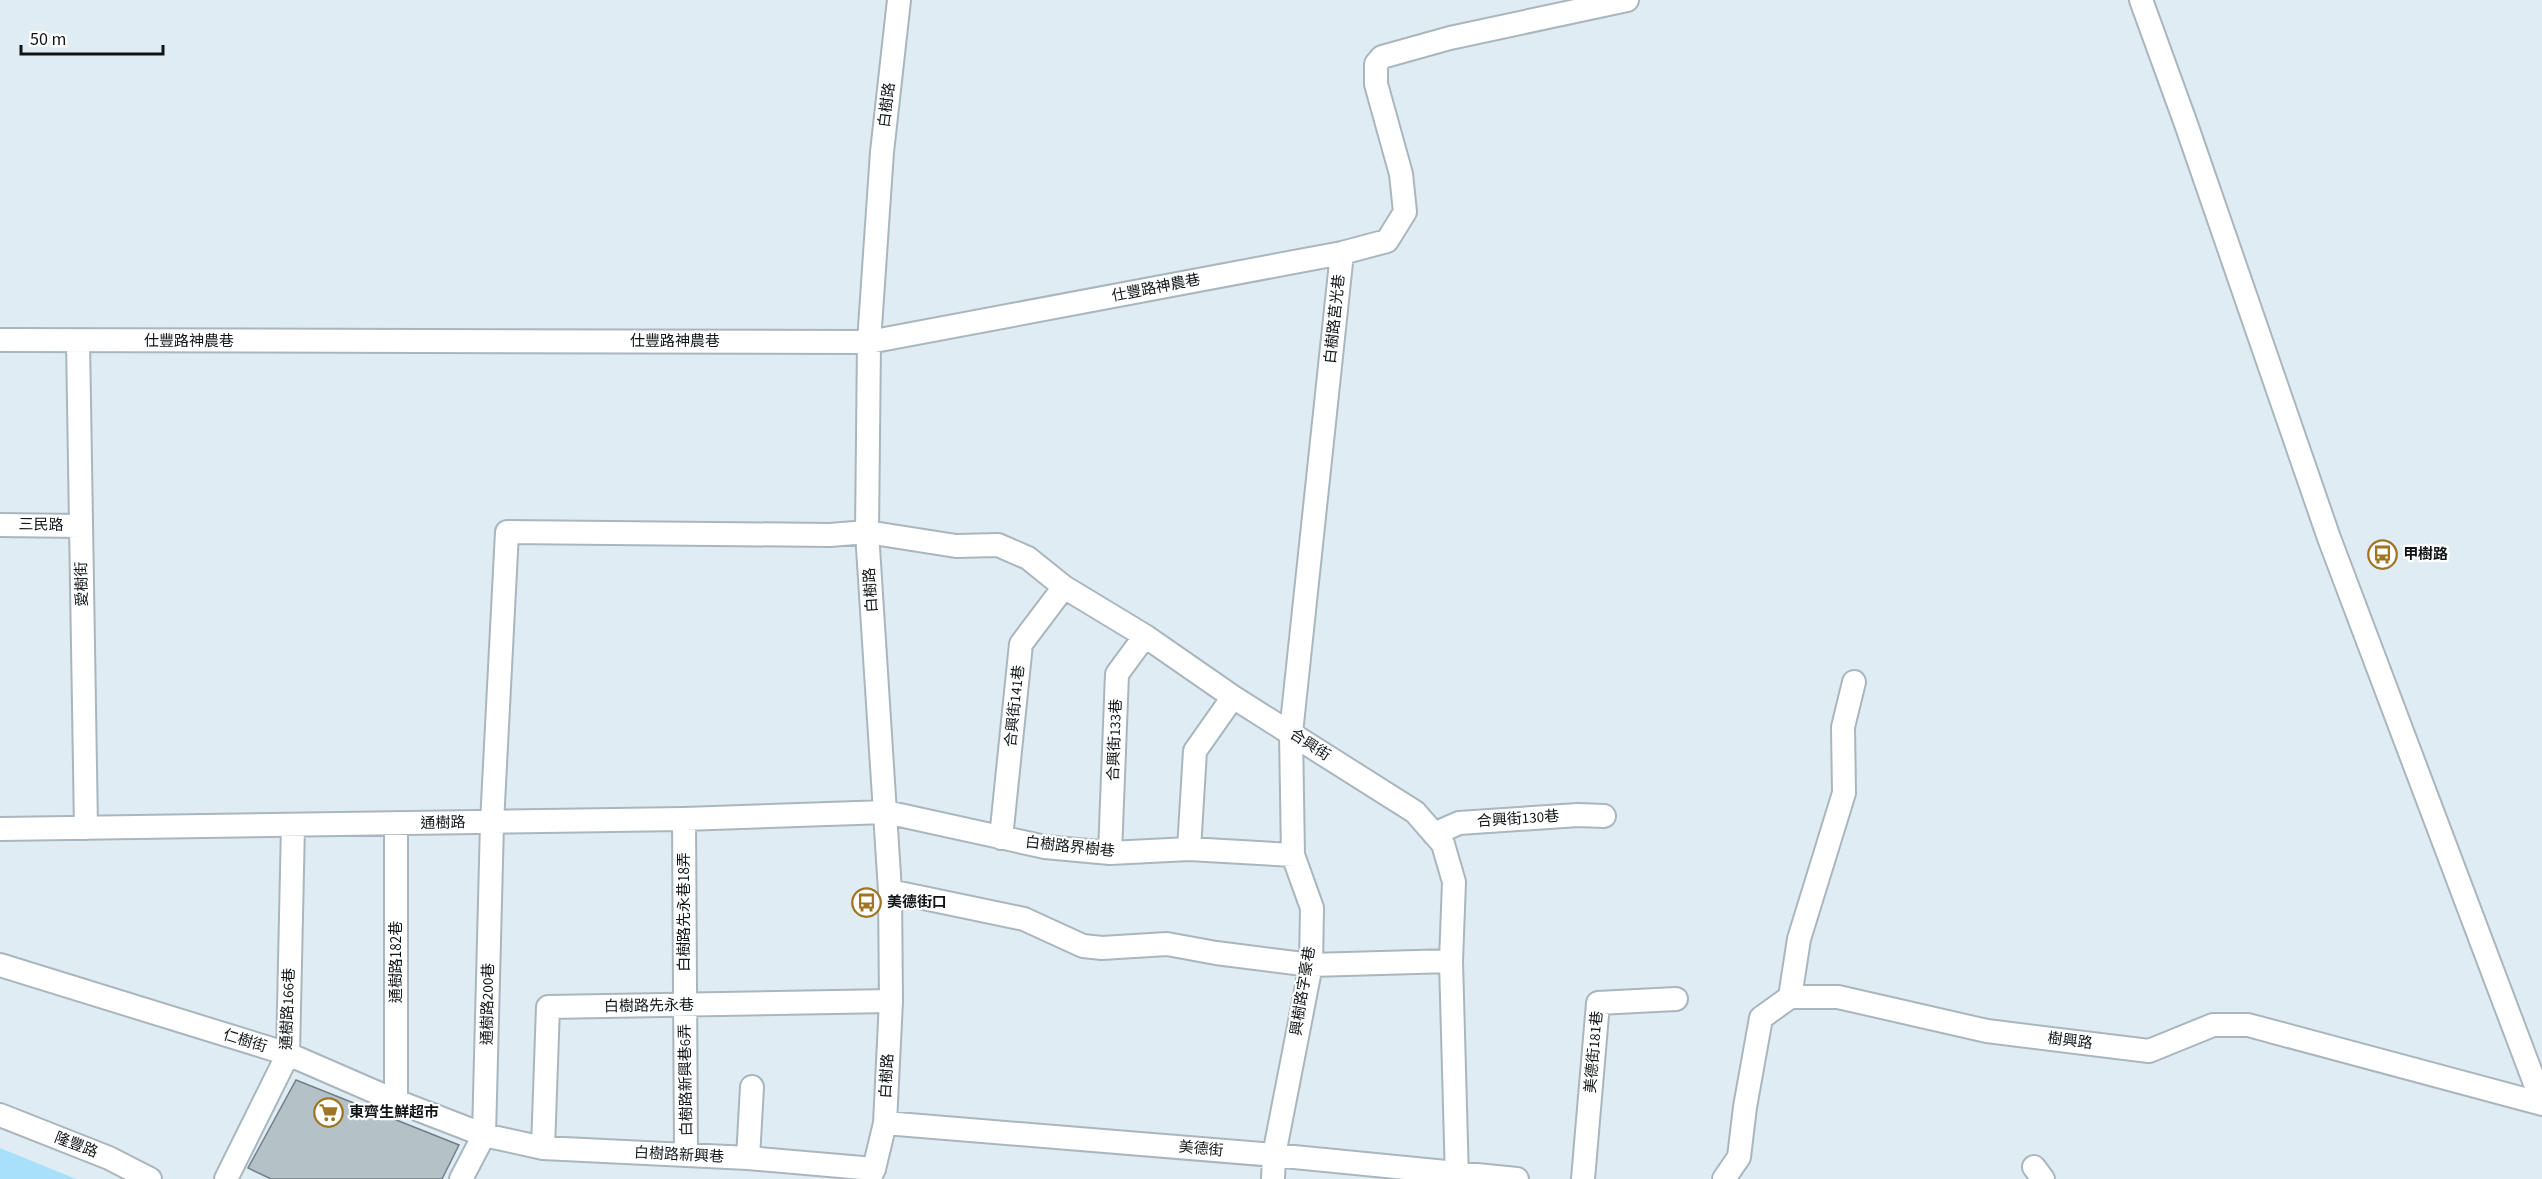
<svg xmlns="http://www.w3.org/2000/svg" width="2542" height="1179" viewBox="0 0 2542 1179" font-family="'Source Sans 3','Noto Sans TC',sans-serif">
	<rect width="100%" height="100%" fill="#dfecf3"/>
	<path fill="#a8e0fb" d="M 0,1148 L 76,1179 L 0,1179 Z"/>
	<path fill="#b4c1c7" stroke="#737f85" stroke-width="1.5" d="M 296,1080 L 459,1145 L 442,1179 L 271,1179 L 248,1168 Z"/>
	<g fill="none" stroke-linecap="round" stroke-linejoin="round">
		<defs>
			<path id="minor" d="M 2141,0 L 2186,124 L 2329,538 L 2542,1102
				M 0,340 L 869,342 L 1342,253 L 1387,241 L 1405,212 L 1401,174 L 1376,84 L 1376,64 L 1382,57 L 1450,38 L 1627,0
				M 78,341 L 86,828
				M 0,525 L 81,526
				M 684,819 L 686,1155
				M 0,829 L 684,819 L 886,812 L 1045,847 L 1110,853 L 1189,849 L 1293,855
				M 1434,834 L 1459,823 L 1578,815 L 1604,816
				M 1001,838 L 1021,644 L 1064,587
				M 1189,849 L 1195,751 L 1233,697
				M 1110,853 L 1117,674 L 1145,636
				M 890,891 L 1024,919 L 1083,946 L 1102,948 L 1167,944 L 1216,953 L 1311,965 L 1451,961
				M 0,965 L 288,1054 L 396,1101 L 484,1135 L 543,1148 L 748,1158 L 874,1169
				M 1790,997 L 1799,939 L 1844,793 L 1843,727 L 1854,682
				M 396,1101 L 396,824
				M 0,1115 L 109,1158 L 150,1179
				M 885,1123 L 1274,1155 L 1517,1179
				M 543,1148 L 548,1007 L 891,1001
				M 748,1158 L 752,1087
				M 2034,1167 L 2043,1179
				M 226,1179 L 288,1054 L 293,825
				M 461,1179 L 484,1135 L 492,823 L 507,532 L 830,535 L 867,532 L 956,546 L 998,545 L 1028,558 L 1064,587 L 1145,636 L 1233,697 L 1415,812 L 1443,844 L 1454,882 L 1451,961 L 1457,1179
				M 869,1179 L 874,1169 L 885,1123 L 891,1001 L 890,891 L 867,532 L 869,342 L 882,152 L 899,0
				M 1273,1179 L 1274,1155 L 1311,965 L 1312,908 L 1293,855 L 1291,733 L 1342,253
				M 1583,1179 L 1598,1003 L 1676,999
				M 1724,1179 L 1739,1157 L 1745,1107 L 1761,1018 L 1790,997 L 1838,997 L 1987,1031 L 2149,1051 L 2213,1025 L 2248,1025 L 2542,1104"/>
		</defs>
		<use href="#minor" stroke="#aab6bd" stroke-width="26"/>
		<use href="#minor" stroke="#fff" stroke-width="22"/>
	</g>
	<defs>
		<symbol id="bus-ring" viewBox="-11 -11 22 22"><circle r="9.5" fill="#fff" stroke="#9f7524" stroke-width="1.5"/><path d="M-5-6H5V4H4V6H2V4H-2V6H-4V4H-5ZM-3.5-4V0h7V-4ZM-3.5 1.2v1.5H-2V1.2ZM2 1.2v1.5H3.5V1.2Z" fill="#9f7524"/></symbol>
		<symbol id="supermarket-ring" viewBox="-11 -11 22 22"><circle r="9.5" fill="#fff" stroke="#9f7524" stroke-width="1.5"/><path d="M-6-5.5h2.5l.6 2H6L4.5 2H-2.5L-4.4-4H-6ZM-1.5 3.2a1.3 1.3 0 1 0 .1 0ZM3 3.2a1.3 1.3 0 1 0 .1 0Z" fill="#9f7524"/></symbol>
	</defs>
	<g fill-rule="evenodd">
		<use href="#bus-ring" x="2366" y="538" width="33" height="33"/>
		<use href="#bus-ring" x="850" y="886" width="33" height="33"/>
		<use href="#supermarket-ring" x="312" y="1096" width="33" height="33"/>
	</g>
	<g text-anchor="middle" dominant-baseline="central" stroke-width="4.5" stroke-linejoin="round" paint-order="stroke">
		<g font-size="15" fill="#101517" stroke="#fff">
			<text transform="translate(887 105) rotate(-83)">白樹路</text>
			<text transform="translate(1156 288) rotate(-11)">仕豐路神農巷</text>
			<text transform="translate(1335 319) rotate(-84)">白樹路莒光巷</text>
			<text x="189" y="341">仕豐路神農巷</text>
			<text x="675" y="341">仕豐路神農巷</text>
			<text transform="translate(41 525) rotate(1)">三民路</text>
			<text transform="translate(82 584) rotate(-91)">愛樹街</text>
			<text transform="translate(871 590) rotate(-94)">白樹路</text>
			<text transform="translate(1015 706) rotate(-84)">合興街141巷</text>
			<text transform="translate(1115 740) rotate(-88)">合興街133巷</text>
			<text transform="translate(1310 745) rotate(33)">合興街</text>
			<text transform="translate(1518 819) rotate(-4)">合興街130巷</text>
			<text transform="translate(443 823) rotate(-1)">通樹路</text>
			<text transform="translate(1070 847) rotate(6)">白樹路界樹巷</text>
			<text transform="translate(684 912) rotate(-90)">白樹路先永巷18弄</text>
			<text transform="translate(396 962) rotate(-90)">通樹路182巷</text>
			<text transform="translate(1303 991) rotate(-81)">興樹路字豪巷</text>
			<text transform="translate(488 1004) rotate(-89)">通樹路200巷</text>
			<text transform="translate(649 1006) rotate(-1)">白樹路先永巷</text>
			<text transform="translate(288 1009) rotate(-88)">通樹路166巷</text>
			<text transform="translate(245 1041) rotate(17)">仁樹街</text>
			<text transform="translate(2070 1041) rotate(7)">樹興路</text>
			<text transform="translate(1594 1052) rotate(-85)">美德街181巷</text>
			<text transform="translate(887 1076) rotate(-87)">白樹路</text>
			<text transform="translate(686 1080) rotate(-91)">白樹路新興巷6弄</text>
			<text transform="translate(76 1145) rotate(21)">隆豐路</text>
			<text transform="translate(1201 1149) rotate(5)">美德街</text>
			<text transform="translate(679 1155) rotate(3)">白樹路新興巷</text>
		</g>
		<g font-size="15" font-weight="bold" fill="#101517" stroke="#fff" text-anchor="start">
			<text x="2403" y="554">甲樹路</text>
			<text x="887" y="902">美德街口</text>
			<text x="349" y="1112">東齊生鮮超市</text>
		</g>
	</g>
	<path d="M21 45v9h142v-9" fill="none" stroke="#101517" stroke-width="3"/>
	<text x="30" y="45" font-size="18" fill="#101517" stroke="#ffffff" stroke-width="4.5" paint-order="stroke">50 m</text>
</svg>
